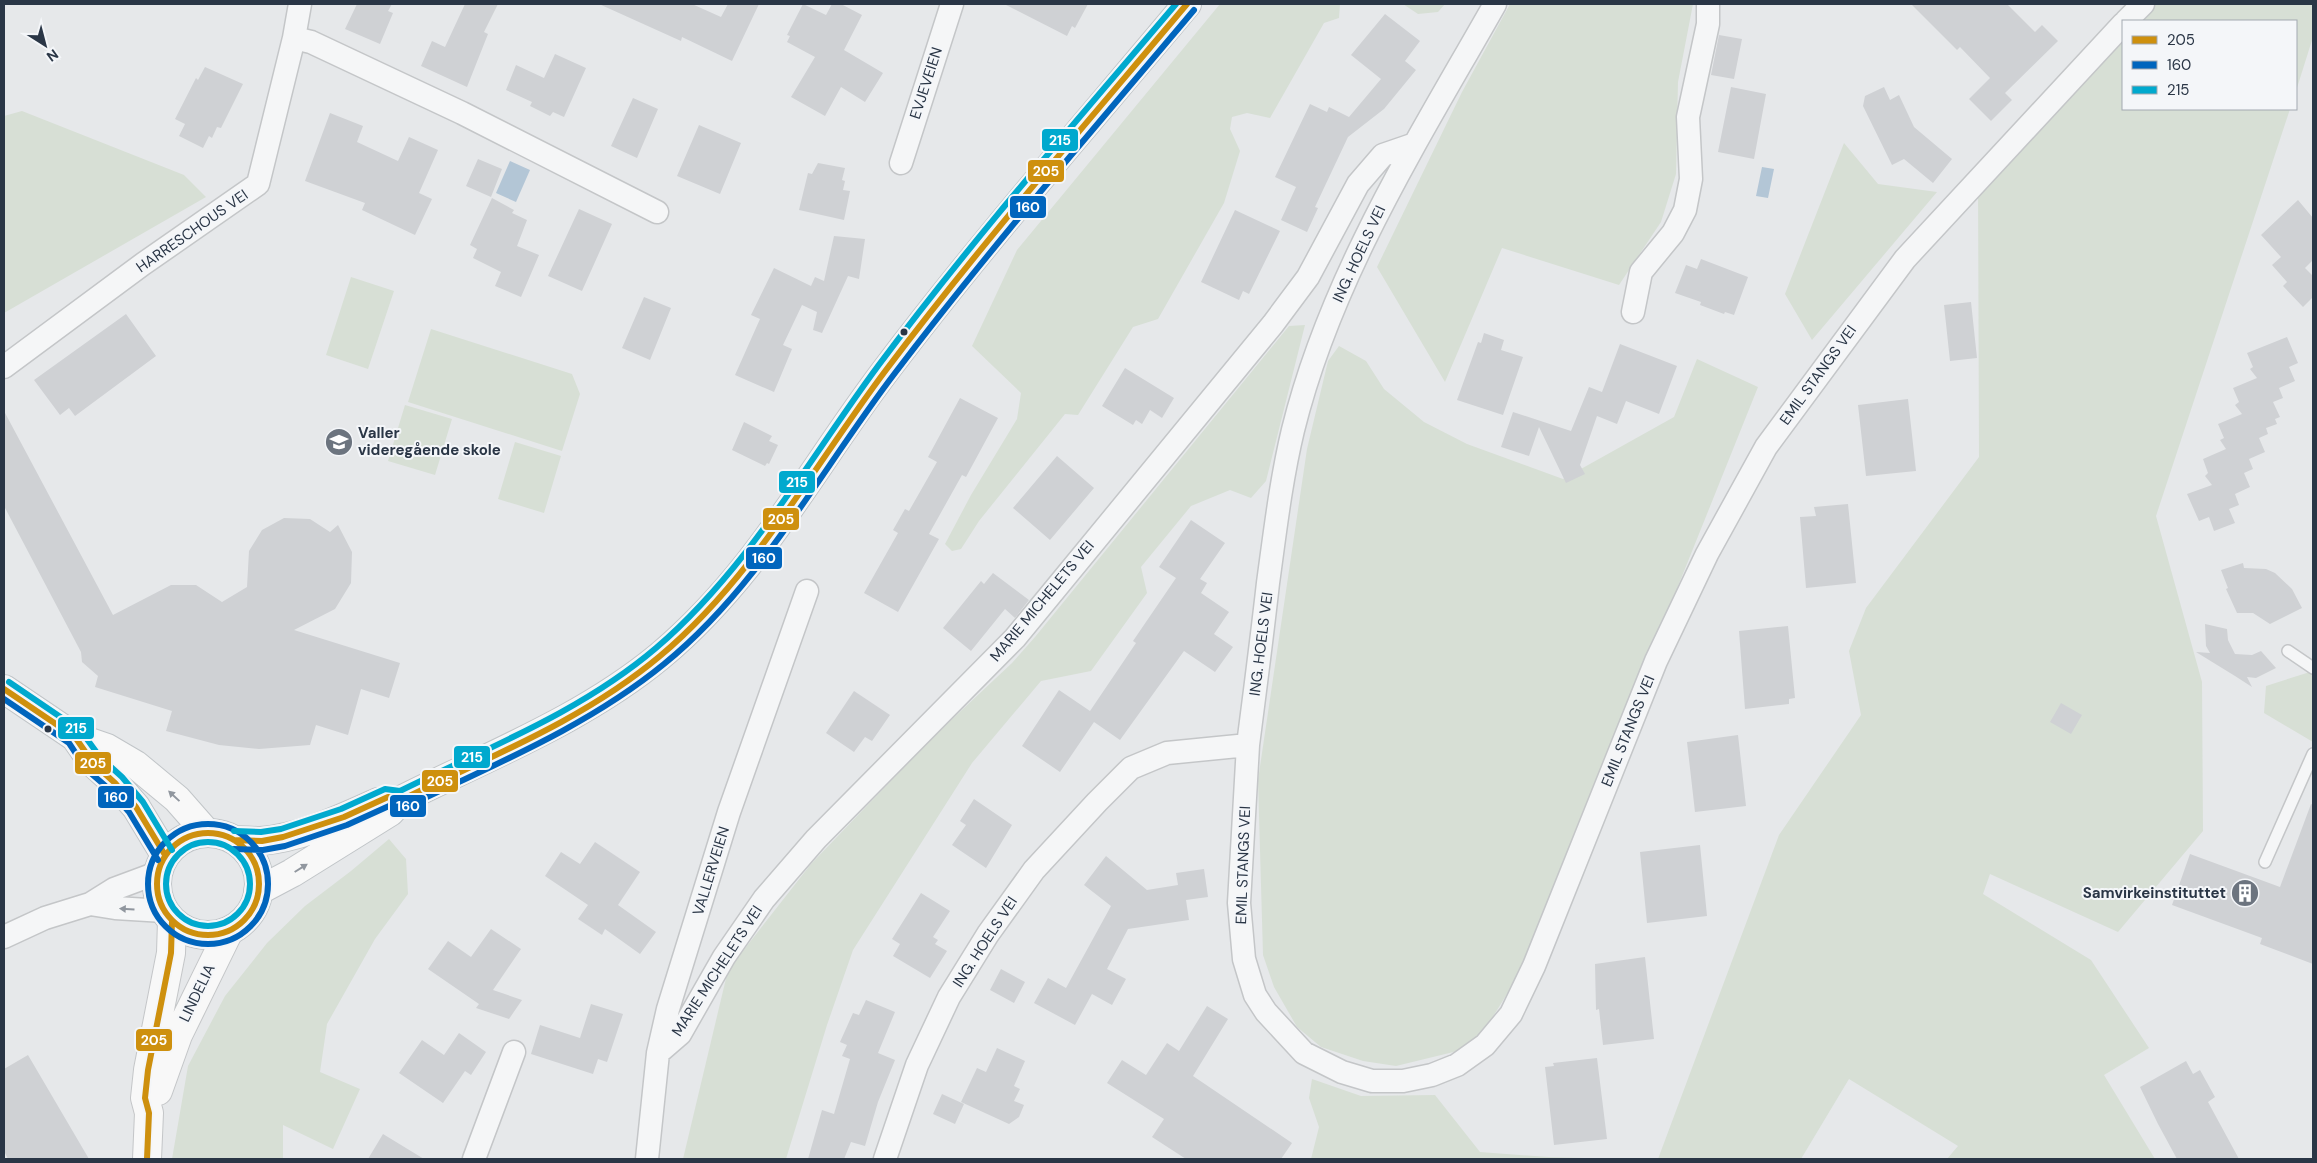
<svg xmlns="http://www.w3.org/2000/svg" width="2317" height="1163" viewBox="0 0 2317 1163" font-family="'DM Sans',sans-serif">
	<rect width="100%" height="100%" fill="#e6e8ea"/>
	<path fill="#d7dfd5" d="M 1220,4 L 1340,4 L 1339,18 L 1324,23 L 1270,118 L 1247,113 L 1232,117 L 1230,129 L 1240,151 L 1224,203 L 1158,319 L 1133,327 L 1078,415 L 1065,414 L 979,521 L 961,549 L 952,551 L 945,544 L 971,495 L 1017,419 L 1021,393 L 972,346 L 1017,250 Z
		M 1403,4 L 1445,4 L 1438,12 L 1418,14 Z
		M 1510,4 L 1693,4 L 1678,82 L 1676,174 L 1661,222 L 1619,285 L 1502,248 L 1445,382 L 1377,267 L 1462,92 Z
		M 2144,4 L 2313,4 L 2313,37 L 2296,91 L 2296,21 L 2128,21 Z
		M 2123,26 L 2123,109 L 2290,109 L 2156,516 L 2202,682 L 2203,831 L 2118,932 L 1990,874 L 1983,894 L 2091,960 L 2149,1048 L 2104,1075 L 2155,1159 L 1947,1159 L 1958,1146 L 1849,1079 L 1801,1159 L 1658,1159 L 1779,835 L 1861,715 L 1849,651 L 1866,608 L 1979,457 L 1978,178 Z
		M 22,111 L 184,175 L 206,197 L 4,313 L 4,116 Z
		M 1844,143 L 1878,184 L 1937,192 L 1812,340 L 1785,294 Z
		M 351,277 L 394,291 L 368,369 L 326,355 Z
		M 1305,325 L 1266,481 L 1251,498 L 1230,490 L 1191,506 L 1141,567 L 1147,593 L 1091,671 L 1041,681 L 972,763 L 853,950 L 827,1025 L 786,1159 L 683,1159 L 728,970 L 811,864 L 931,739 L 1012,663 L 1035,637 L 1289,326 Z
		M 431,329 L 572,374 L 580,394 L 562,451 L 408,402 Z
		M 1339,346 L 1366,361 L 1384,389 L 1424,422 L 1467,444 L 1563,479 L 1674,417 L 1697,359 L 1758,387 L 1527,962 L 1474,1047 L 1396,1066 L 1363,1061 L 1321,1047 L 1297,1027 L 1274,987 L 1263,955 L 1258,780 L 1307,449 L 1328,361 Z
		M 405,405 L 452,419 L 435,475 L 388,461 Z
		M 515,442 L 561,456 L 544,513 L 498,499 Z
		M 2313,671 L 2313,742 L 2264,713 L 2266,686 Z
		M 389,839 L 406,859 L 408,894 L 375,939 L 327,1024 L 320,1072 L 360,1089 L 333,1149 L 283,1125 L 283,1159 L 172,1159 L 188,1066 L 225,996 L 267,943 L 305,906 L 351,871 Z
		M 1312,1079 L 1361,1096 L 1435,1095 L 1480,1152 L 1548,1157 L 1622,1159 L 1311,1159 L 1319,1127 L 1309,1098 Z"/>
	<path fill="#b3c6d6" d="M 510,161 L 530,170 L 516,202 L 496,193 Z
		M 1762,167 L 1774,169 L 1768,198 L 1756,196 Z"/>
	<path fill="#cfd1d4" d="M 357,4 L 392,4 L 388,11 L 393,13 L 380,44 L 345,29 Z
		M 465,4 L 498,4 L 484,32 L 488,34 L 467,87 L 421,66 L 432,41 L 445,47 Z
		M 599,4 L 692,4 L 721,17 L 728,4 L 759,4 L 732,61 L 682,37 L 681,41 Z
		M 803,4 L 826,15 L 832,4 L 841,4 L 862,15 L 844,50 L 883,73 L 865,102 L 841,87 L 825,116 L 791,97 L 815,57 L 787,42 L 790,36 L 787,35 Z
		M 1004,4 L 1088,4 L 1075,28 L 1072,26 L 1067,36 Z
		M 1911,4 L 2007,4 L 2035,32 L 2042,25 L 2058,41 L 2005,93 L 2012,100 L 1991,121 L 1969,99 L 1990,78 L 1960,47 L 1957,50 Z
		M 1385,14 L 1420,41 L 1405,61 L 1416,70 L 1384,109 L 1348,137 L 1315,207 L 1318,208 L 1307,232 L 1281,220 L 1296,187 L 1275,177 L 1310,104 L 1327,112 L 1329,107 L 1349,117 L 1381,79 L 1351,55 Z
		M 1719,35 L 1742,39 L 1734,79 L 1711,75 Z
		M 555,54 L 586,68 L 564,117 L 553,112 L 550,116 L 530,106 L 532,102 L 506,90 L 516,65 L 544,78 Z
		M 205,67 L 243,84 L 221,128 L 217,127 L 212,138 L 209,136 L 203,148 L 179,136 L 185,124 L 175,119 L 196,78 L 198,80 Z
		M 1731,87 L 1766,94 L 1754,159 L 1718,152 Z
		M 1884,87 L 1890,100 L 1899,95 L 1914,127 L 1952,159 L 1933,183 L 1904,159 L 1892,165 L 1863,106 L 1865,96 Z
		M 633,98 L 658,109 L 637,158 L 611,146 Z
		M 330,113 L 363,126 L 357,142 L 398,161 L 409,137 L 438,150 L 419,193 L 432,199 L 415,235 L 362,210 L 365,203 L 305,181 Z
		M 699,125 L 741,143 L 720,194 L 677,176 Z
		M 478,159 L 502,169 L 491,197 L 466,186 Z
		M 818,163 L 845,168 L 842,180 L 845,181 L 843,190 L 850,191 L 844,220 L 799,210 L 808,173 L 812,174 Z
		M 492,198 L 514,210 L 512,213 L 527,220 L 517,246 L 539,255 L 521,297 L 495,286 L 501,272 L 473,258 L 477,249 L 470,245 Z
		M 2298,200 L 2313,218 L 2313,260 L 2305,268 L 2313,276 L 2313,297 L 2303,307 L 2283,286 L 2287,282 L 2272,265 L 2281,257 L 2261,235 Z
		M 579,209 L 612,224 L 582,291 L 548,276 Z
		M 1235,210 L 1280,231 L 1249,294 L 1243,291 L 1239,300 L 1201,282 Z
		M 834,236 L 865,239 L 859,279 L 848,276 L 822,333 L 813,330 L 817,312 L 802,305 L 783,345 L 792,349 L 774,392 L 735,375 L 760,319 L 751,315 L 774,268 L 811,286 L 815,277 L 824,281 Z
		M 1701,259 L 1748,277 L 1734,315 L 1725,312 L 1724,314 L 1700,305 L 1701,302 L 1675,293 L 1686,265 L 1697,269 Z
		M 644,297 L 671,308 L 650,360 L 622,348 Z
		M 1971,302 L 1977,358 L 1950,361 L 1944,305 Z
		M 126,314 L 156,356 L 75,416 L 69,408 L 60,415 L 34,380 Z
		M 1484,333 L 1504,340 L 1501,350 L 1523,357 L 1503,415 L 1457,400 L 1478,342 L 1481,343 Z
		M 2287,337 L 2298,363 L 2289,367 L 2295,381 L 2279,388 L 2283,398 L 2273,402 L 2280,417 L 2275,419 L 2277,424 L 2266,428 L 2268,434 L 2259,438 L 2265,452 L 2249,459 L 2253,469 L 2244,473 L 2250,487 L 2235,494 L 2239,505 L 2229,509 L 2235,523 L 2214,531 L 2209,517 L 2199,521 L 2187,494 L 2212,485 L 2205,476 L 2208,473 L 2203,459 L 2226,449 L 2220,440 L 2224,438 L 2218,424 L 2242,414 L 2235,405 L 2239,402 L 2233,388 L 2257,378 L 2250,369 L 2253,367 L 2247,353 Z
		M 1620,344 L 1677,366 L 1659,414 L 1626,401 L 1617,424 L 1597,416 L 1580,465 L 1585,474 L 1566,483 L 1539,427 L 1529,456 L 1501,447 L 1513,412 L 1571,431 L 1589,387 L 1602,392 Z
		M 1125,368 L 1174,398 L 1162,418 L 1150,410 L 1142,424 L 1136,420 L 1133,425 L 1102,406 Z
		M 960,398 L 998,418 L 966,477 L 962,475 L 929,534 L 939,539 L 898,612 L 864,593 L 898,533 L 893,530 L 905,509 L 909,511 L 937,462 L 928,457 Z
		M 1908,399 L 1916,471 L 1866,476 L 1858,405 Z
		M 4,411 L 113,615 L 171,585 L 196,585 L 222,602 L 247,587 L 249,551 L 262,530 L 284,518 L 310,519 L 330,532 L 338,525 L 352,552 L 351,583 L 335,609 L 294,630 L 400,663 L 389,698 L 361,689 L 348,735 L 316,725 L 310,745 L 259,749 L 219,745 L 166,731 L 172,711 L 95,687 L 98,676 L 82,662 L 81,652 L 4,506 Z
		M 744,422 L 772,436 L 769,441 L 778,445 L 769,464 L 767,463 L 765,466 L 732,450 Z
		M 1057,456 L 1094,488 L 1050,540 L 1013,508 Z
		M 1848,504 L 1856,583 L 1806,588 L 1800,517 L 1816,516 L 1814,507 Z
		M 1191,520 L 1225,543 L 1200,579 L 1207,583 L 1201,593 L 1229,612 L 1214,634 L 1233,647 L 1215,672 L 1184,651 L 1120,740 L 1094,722 L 1060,772 L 1022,746 L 1059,690 L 1090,711 L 1136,643 L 1133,641 L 1176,578 L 1159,567 Z
		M 2243,563 L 2244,568 L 2266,569 L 2275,573 L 2292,589 L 2302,608 L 2270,624 L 2253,613 L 2237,613 L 2226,589 L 2228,588 L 2221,570 Z
		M 993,573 L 1029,600 L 1015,618 L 1005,609 L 971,651 L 943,628 L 981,581 L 984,584 Z
		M 2205,624 L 2227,629 L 2228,640 L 2235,654 L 2252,655 L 2261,651 L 2276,668 L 2256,678 L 2247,677 L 2252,687 L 2235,676 L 2196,652 L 2210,653 L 2206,646 Z
		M 1788,626 L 1795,698 L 1789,699 L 1789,704 L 1745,709 L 1739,631 Z
		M 854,691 L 890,715 L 872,741 L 865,737 L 854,752 L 826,733 Z
		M 2061,703 L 2082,715 L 2071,734 L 2050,722 Z
		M 1738,735 L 1746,806 L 1695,812 L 1687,742 Z
		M 974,799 L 1012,825 L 986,868 L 952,845 L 966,825 L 960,821 Z
		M 2311,804 L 2313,805 L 2313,964 L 2260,944 L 2262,938 L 2172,905 L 2190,854 L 2280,887 Z
		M 595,842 L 640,872 L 618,905 L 656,932 L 640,954 L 605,929 L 602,935 L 578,919 L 588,905 L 545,876 L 561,852 L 580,864 Z
		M 1700,845 L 1707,916 L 1647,923 L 1640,852 Z
		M 1106,856 L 1147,890 L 1178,885 L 1176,873 L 1204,869 L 1208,897 L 1186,900 L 1189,920 L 1128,929 L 1107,969 L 1126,979 L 1112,1005 L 1092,994 L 1075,1025 L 1034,1003 L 1048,978 L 1066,988 L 1111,906 L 1084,885 Z
		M 921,893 L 950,911 L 933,937 L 938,940 L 935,944 L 947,951 L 930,978 L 893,956 L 900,944 L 892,939 Z
		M 491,929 L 521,949 L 493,990 L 522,1000 L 509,1019 L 476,1008 L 479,1004 L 428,969 L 448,941 L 471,957 Z
		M 1645,957 L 1654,1039 L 1603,1045 L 1599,1009 L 1596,1010 L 1595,964 Z
		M 1001,969 L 1025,982 L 1014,1003 L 990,990 Z
		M 866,1000 L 895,1012 L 878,1053 L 895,1060 L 878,1102 L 865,1146 L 851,1142 L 844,1159 L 808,1159 L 822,1110 L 834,1114 L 850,1059 L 842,1056 L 847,1045 L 840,1042 L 853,1013 L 859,1015 Z
		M 591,1004 L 623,1014 L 607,1062 L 598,1059 L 593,1074 L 531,1054 L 540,1025 L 580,1038 Z
		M 1207,1006 L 1228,1019 L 1193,1076 L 1292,1143 L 1281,1159 L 1186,1159 L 1152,1137 L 1164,1119 L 1107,1083 L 1122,1060 L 1146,1075 L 1167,1043 L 1179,1051 Z
		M 459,1033 L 486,1052 L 471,1075 L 465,1071 L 443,1103 L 399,1073 L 422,1040 L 444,1055 Z
		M 997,1048 L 1025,1061 L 1014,1086 L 1020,1089 L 1014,1101 L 1024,1105 L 1019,1117 L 1009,1124 L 961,1102 L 977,1068 L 986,1072 Z
		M 28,1055 L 89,1159 L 8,1159 L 4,1151 L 4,1069 Z
		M 1597,1058 L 1607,1139 L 1554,1145 L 1545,1067 L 1554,1066 L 1553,1063 Z
		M 2186,1061 L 2193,1074 L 2200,1070 L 2215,1097 L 2208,1102 L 2239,1159 L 2177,1159 L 2158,1124 L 2140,1087 Z
		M 942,1094 L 964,1104 L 955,1124 L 933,1114 Z
		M 383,1134 L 424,1159 L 368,1159 Z"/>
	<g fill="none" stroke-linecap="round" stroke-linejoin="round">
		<defs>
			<path id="service" d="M 2288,651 L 2313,668
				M 2265,862 L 2313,754"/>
			<path id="minor" d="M 2126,21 L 2143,4
				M 294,38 L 311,42 L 462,113 L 657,212
				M 901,163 L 952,4
				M 1633,312 L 1641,272 L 1673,233 L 1685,210 L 1691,179 L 1688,117 L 1708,24 L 1708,4
				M 4,367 L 143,264 L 258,184 L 294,38 L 300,4
				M 1248,745 L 1239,903 L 1244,959 L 1255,995 L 1266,1012 L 1304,1053 L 1342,1072 L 1372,1081 L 1403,1081 L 1432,1075 L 1457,1065 L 1485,1045 L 1511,1014 L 1534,966 L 1656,661 L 1707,554 L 1766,447 L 1905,259 L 2123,24
				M 90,904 L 115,908 L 164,911
				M 4,937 L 45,918 L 90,904 L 114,889 L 157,873
				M 658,1053 L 680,1034 L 724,957 L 764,899 L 816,839 L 1015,638 L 1273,324 L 1308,277 L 1358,184 L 1383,155 L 1415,144
				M 474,1159 L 514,1052
				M 647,1159 L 658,1053 L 668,1009 L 729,812 L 807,591
				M 885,1159 L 917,1065 L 949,997 L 988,934 L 1034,870 L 1097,802 L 1131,768 L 1167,753 L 1248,745 C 1255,691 1262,637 1268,583 C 1275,532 1281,480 1293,430 C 1331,276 1418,140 1495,4"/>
			<path id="secondary" d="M 158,1091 L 178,1035 L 229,931
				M 147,1159 L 149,1113 L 145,1098 L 148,1070 L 171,953 L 172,921"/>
			<path id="primary" d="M 4,689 L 75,737 L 107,748 L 136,765 L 177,799 L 206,832
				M 75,737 L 93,763 L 115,783 L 136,807 L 165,855
				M157 884a51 51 0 1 1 102 0a51 51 0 1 1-102 0Z
				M 234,840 C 243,840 252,841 261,841 C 301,838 342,818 378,802
				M 258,891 L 292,873 L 390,812 L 401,800 C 488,756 584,719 660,656 C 758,574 810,470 886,370 C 981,244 1086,125 1187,4"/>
		</defs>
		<use href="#service" stroke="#c4c6c8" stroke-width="14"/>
		<use href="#minor" stroke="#c4c6c8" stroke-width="25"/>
		<use href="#secondary" stroke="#c4c6c8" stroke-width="30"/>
		<use href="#primary" stroke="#c1c5c8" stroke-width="30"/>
		<use href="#service" stroke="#f5f6f7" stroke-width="11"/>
		<use href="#minor" stroke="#f5f6f7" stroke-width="22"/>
		<use href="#secondary" stroke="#f8f8f8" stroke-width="28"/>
		<use href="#primary" stroke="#f8f8f8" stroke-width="28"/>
		<defs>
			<path id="bus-1" d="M 4,689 L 75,737 L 93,763 L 115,783 L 136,807 L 165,855
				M157 884a51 51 0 1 1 102 0a51 51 0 1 1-102 0Z
				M 234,840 L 262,841 L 283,837 L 344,817 L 388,797 L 401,800 C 489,757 584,720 660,656 C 754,577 813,467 886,370 C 981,244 1085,125 1187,4
				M 147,1159 L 149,1113 L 145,1098 L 148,1070 L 171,953 L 172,921"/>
			<path id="bus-2" d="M 4,699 L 69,743 L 86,769 L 109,789 L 129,812 L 158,860
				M148 884a60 60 0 1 1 120 0a60 60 0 1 1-120 0Z
				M 234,849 L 263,850 L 285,846 L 347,825 L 389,806 L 404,808 C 493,765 587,727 664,664 C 761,585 820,471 895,373 C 990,248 1093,130 1194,10"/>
			<path id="bus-3" d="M 9,682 L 81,731 L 100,757 L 122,777 L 143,802 L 172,850
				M 234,831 L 261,832 L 281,829 L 341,809 L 385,789 L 400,791 C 487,748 581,712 656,648 C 748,569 807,462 878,366 C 972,240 1075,123 1176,4
				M166 884a42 42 0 1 1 84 0a42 42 0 1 1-84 0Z"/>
		</defs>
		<use href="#bus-1" stroke="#f4f6f9" stroke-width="10"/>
		<use href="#bus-2" stroke="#f4f6f9" stroke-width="10"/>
		<use href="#bus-3" stroke="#f4f6f9" stroke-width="10"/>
		<use href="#bus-1" stroke="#ce900e" stroke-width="6"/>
		<use href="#bus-2" stroke="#0065bd" stroke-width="6"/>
		<use href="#bus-3" stroke="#00a9ce" stroke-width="6"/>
	</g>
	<defs><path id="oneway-solid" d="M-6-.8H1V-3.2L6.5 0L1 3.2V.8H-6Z" transform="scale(1.25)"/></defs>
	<g fill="#91979f">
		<use href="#oneway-solid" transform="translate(174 796) rotate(-137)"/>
		<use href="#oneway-solid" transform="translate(301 868) rotate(-32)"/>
	</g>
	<use fill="#90969e" href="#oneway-solid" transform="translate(127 909) rotate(-177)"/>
	<defs>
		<symbol id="school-disc" viewBox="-11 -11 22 22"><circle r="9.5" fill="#6c747f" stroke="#f4f6f9"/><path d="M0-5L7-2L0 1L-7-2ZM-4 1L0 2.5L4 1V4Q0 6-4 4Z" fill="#fff"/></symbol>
		<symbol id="building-disc" viewBox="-11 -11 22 22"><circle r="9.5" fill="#6c747f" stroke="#f4f6f9"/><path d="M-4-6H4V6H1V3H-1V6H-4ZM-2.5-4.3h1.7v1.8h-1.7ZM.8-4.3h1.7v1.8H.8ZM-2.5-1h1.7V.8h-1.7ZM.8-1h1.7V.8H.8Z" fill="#fff"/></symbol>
	</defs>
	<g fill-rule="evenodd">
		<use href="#school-disc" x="323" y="426" width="32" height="32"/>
		<use href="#building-disc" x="2229" y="877" width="32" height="32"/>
	</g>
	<g fill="#2a3646" stroke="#f4f6f9" stroke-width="2">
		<circle cx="904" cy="332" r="4.5"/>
		<circle cx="48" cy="729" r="4.5"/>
	</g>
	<g text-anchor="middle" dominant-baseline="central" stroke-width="4" stroke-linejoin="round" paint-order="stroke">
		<g font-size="15" fill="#2a3646" stroke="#f4f6f9">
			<text transform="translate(926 83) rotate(-72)">EVJEVEIEN</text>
			<text transform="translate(192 231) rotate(-35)">HARRESCHOUS VEI</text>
			<text transform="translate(1359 254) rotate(-65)">ING. HOELS VEI</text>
			<text transform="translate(1818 375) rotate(-54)">EMIL STANGS VEI</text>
			<text transform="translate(1042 601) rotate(-50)">MARIE MICHELETS VEI</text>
			<text transform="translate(1261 644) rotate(-83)">ING. HOELS VEI</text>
			<text transform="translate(1628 731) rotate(-68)">EMIL STANGS VEI</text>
			<text transform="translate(1243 865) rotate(-88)">EMIL STANGS VEI</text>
			<text transform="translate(711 871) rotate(-73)">VALLERVEIEN</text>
			<text transform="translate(985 942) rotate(-57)">ING. HOELS VEI</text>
			<text transform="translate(717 971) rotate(-57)">MARIE MICHELETS VEI</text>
			<text transform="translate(197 993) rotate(-64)">LINDELIA</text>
		</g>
		<g font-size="15" font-weight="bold" fill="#2a3646" stroke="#f4f6f9" text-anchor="start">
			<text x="358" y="433">Valler<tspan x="358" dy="17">videregående skole</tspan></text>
			<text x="2226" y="893" text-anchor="end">Samvirkeinstituttet</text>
		</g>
	</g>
	<g stroke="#f4f6f9" stroke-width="2">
		<rect x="1041" y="128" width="38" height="24" rx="5" fill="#00a9ce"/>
		<rect x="1027" y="159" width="38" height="24" rx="5" fill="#ce900e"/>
		<rect x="1009" y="195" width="38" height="24" rx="5" fill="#0065bd"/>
		<rect x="778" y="470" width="38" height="24" rx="5" fill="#00a9ce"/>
		<rect x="762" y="507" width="38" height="24" rx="5" fill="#ce900e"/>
		<rect x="745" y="546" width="38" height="24" rx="5" fill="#0065bd"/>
		<rect x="57" y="716" width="38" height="24" rx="5" fill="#00a9ce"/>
		<rect x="453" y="745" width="38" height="24" rx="5" fill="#00a9ce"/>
		<rect x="74" y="751" width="38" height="24" rx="5" fill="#ce900e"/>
		<rect x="421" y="769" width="38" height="24" rx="5" fill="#ce900e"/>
		<rect x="97" y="785" width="38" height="24" rx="5" fill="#0065bd"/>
		<rect x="389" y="794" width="38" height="24" rx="5" fill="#0065bd"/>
		<rect x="135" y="1028" width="38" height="24" rx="5" fill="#ce900e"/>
	</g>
	<g font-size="14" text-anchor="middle" font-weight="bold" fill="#fff">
		<text x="1060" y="145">215</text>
		<text x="1046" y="176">205</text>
		<text x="1028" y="212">160</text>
		<text x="797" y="487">215</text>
		<text x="781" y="524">205</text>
		<text x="764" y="563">160</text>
		<text x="76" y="733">215</text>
		<text x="472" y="762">215</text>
		<text x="93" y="768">205</text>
		<text x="440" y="786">205</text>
		<text x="116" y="802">160</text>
		<text x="408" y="811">160</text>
		<text x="154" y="1045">205</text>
	</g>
	<rect width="2317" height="1163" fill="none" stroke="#2a3646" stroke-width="10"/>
	<rect x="2122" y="20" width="175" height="90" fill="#f4f6f9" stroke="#a3a9b1"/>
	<rect x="2132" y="36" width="25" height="8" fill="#ce900e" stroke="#a3a9b1"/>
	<text x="2167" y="45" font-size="15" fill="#2a3646">205</text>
	<rect x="2132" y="61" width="25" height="8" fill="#0065bd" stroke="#a3a9b1"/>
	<text x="2167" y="70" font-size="15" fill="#2a3646">160</text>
	<rect x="2132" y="86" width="25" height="8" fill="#00a9ce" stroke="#a3a9b1"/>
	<text x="2167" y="95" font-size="15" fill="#2a3646">215</text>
	<g transform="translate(45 45) rotate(144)" stroke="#f4f6f9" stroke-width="4" paint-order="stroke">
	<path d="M0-4L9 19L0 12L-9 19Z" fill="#2a3646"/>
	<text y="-8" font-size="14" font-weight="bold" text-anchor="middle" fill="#2a3646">N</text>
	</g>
</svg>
